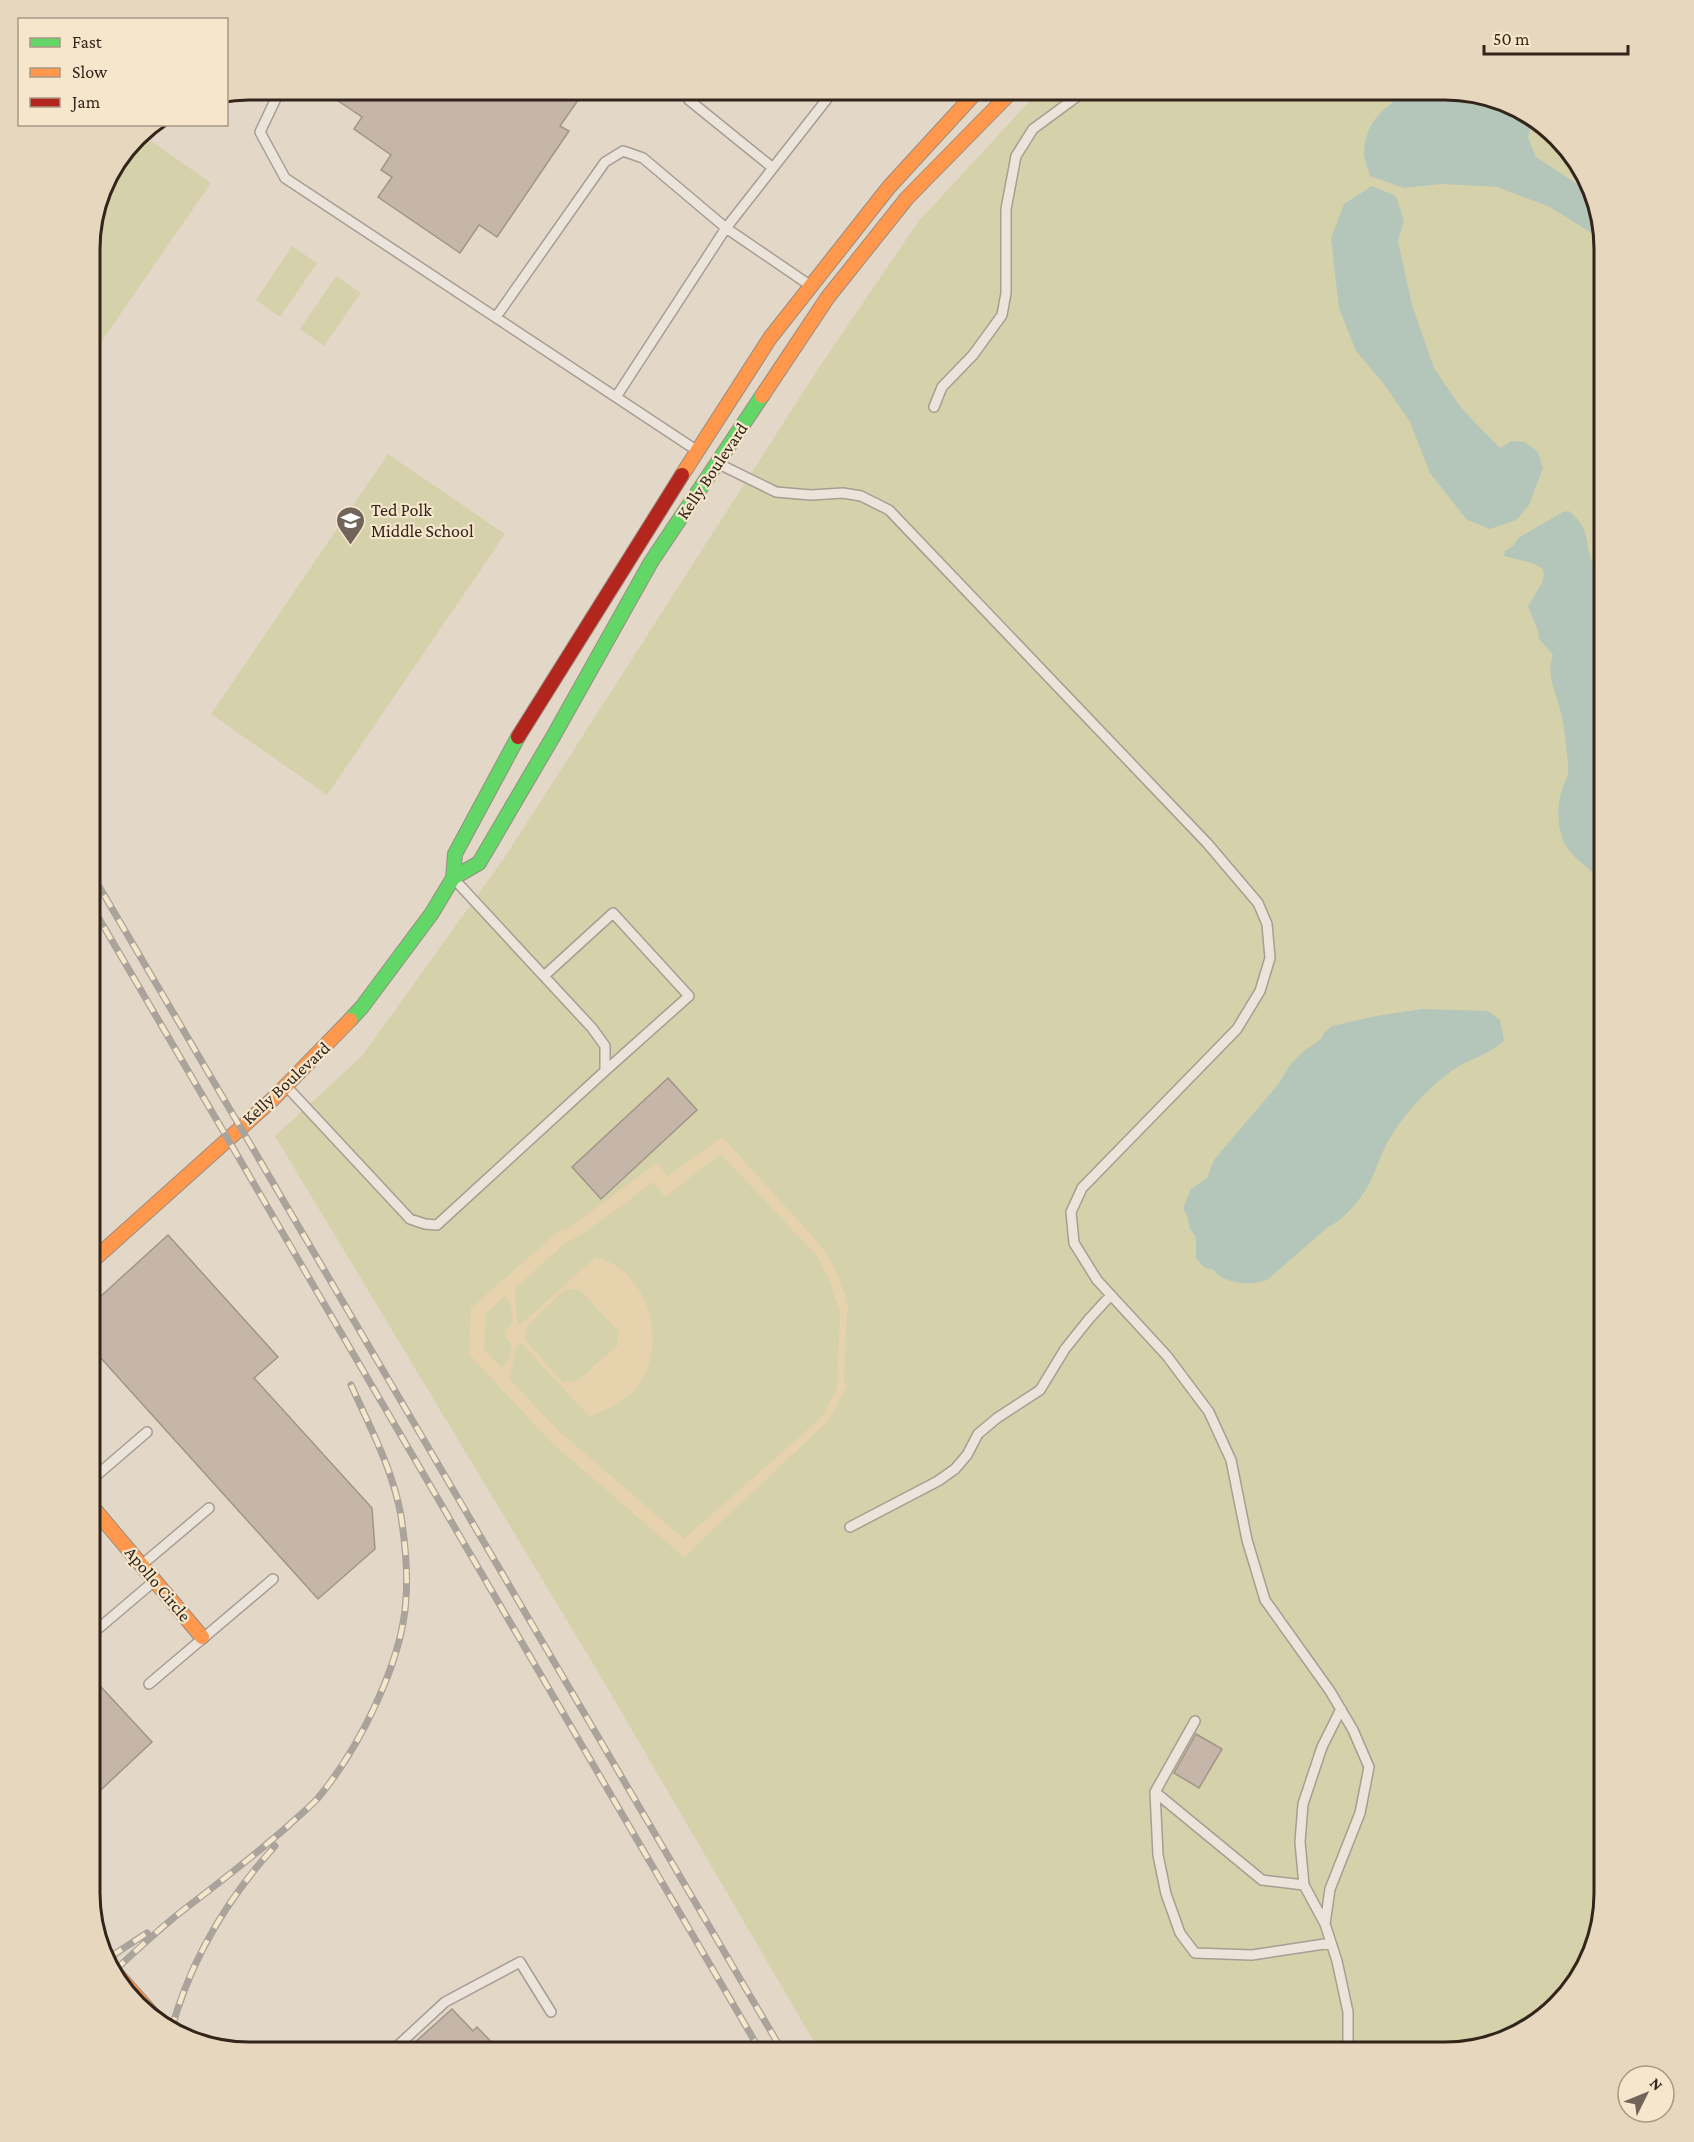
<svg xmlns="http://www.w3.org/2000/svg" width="1694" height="2142" viewBox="0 0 1694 2142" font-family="'Crimson Pro',serif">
	<rect width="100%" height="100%" fill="#e3d8c8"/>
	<path fill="#d5d1aa" d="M 1040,90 L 1454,90 L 1524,111 L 1577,161 L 1604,250 L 1604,1893 L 1583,1972 L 1533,2025 L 1445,2052 L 820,2052 L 601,1677 L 275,1136 L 362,1056 L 505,857 L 818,369 L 918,222 Z
		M 141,134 L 211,183 L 90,358 L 90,239 L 107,179 Z
		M 292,246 L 317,263 L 280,317 L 256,300 Z
		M 336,276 L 361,293 L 324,346 L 300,329 Z
		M 388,454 L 505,534 L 327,795 L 211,714 Z"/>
	<path fill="#e7d2ae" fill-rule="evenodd" d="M 722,1137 L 816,1240 C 834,1261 841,1283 849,1309 L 847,1310 L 844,1382 L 847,1385 L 829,1420 L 684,1557 L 552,1443 L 469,1354 L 471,1308 L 561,1229 L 568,1229 L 657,1163 L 668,1176 ZM 721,1154 L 817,1256 L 829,1279 L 840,1313 L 837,1388 L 822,1417 L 684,1539 L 559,1431 L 509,1379 L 517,1345 L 522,1344 L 590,1417 C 609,1408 626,1402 639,1384 C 669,1341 648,1271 596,1257 L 521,1324 L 517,1322 L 515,1291 L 517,1287 L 566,1242 C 578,1241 639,1192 653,1182 L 665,1197 ZM 566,1289 L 580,1290 L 619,1332 L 617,1338 L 618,1345 L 576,1382 L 569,1381 L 563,1382 L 525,1340 L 527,1326 ZM 505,1296 L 510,1302 L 513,1322 L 505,1331 L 505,1337 L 512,1344 L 510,1358 L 502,1368 L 484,1349 L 486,1313 Z"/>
	<path fill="#b4c6ba" d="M 1413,90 L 1454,90 L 1524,111 L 1532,119 L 1528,138 L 1536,157 L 1586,190 L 1601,239 L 1550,207 L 1497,187 L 1441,184 L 1404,188 L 1370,176 C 1368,169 1364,160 1364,153 C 1365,120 1387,104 1413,90 Z
		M 1372,186 L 1396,196 L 1404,221 L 1398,241 L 1412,305 L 1434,368 L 1462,409 L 1500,448 L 1512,441 L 1525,442 L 1538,452 L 1543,468 L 1529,505 L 1516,520 L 1490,529 L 1467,520 L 1430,473 L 1410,422 L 1384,384 L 1356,351 L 1339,308 L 1331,238 L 1344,204 Z
		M 1569,511 C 1591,530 1584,539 1592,562 C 1595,569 1600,576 1604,583 L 1604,883 C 1591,868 1571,859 1563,840 C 1557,826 1557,804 1562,790 C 1566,777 1569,779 1568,764 C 1566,745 1565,727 1560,709 C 1555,689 1546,676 1553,655 L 1539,639 L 1538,631 L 1528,606 C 1555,565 1548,567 1504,556 L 1505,551 L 1514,545 L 1518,538 L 1563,512 Z
		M 1422,1009 L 1488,1011 L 1500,1020 L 1504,1041 C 1490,1054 1472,1058 1456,1068 C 1431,1085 1406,1111 1390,1138 C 1381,1152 1377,1169 1369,1184 C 1361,1199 1344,1220 1328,1227 L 1267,1280 C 1253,1286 1222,1284 1214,1270 L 1205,1268 L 1196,1258 L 1196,1237 L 1190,1229 L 1187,1216 L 1183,1208 L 1191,1189 L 1207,1178 L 1214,1160 L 1280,1082 L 1290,1065 L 1305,1050 L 1320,1040 L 1325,1032 L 1332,1026 L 1376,1016 Z"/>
	<path fill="#c6b6a9" stroke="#a29488" stroke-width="1.5" d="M 322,90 L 585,90 L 560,126 L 569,131 L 497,237 L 479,225 L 460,253 L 378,197 L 392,177 L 381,170 L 391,155 L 354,129 L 362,117 Z
		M 668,1078 L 697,1110 L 601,1199 L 572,1167 Z
		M 168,1235 L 278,1357 L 254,1378 L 372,1508 L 375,1549 L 318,1599 L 90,1346 L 90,1306 Z
		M 90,1675 L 152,1742 L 90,1800 Z
		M 1196,1734 L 1222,1749 L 1199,1788 L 1174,1773 Z
		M 452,2009 L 473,2031 L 477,2027 L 501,2052 L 420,2052 L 413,2044 Z"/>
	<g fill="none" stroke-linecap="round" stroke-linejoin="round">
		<defs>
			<path id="lane" d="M 280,90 L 260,132 L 285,178 L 696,450
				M 682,90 L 689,100 L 773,168
				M 496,317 L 605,162 L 623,151 L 643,158 L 726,228 L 808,284
				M 616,397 L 726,228 L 834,90
				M 934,407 L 942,387 L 973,355 L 1002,315 L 1006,293 L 1006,209 L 1016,156 L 1033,129 L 1086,90
				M 719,464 L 776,492 L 811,495 L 843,493 L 861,496 L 889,510 L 1207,843 L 1258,903 L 1267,924 L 1270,958 L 1260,991 L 1237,1029 L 1082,1188 L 1071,1212 L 1074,1243 L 1097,1280 L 1167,1356 L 1209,1412 L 1231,1460 L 1247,1540 L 1265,1600 L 1330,1691 L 1353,1730 L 1369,1767 L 1360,1813 L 1330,1889 L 1325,1924
				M 544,976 L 613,913 L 689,996 L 605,1071
				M 287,1087 L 410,1219 L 425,1224 L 437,1225 L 605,1071 L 605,1046 L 592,1028 L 454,879
				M 90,1481 L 147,1432
				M 850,1527 L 938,1481 L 955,1469 L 967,1455 L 978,1434 L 997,1418 L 1040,1390 L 1065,1349 L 1089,1319 L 1111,1295
				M 144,1563 L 209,1508
				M 99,1628 L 152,1583
				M 149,1684 L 273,1579
				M 1341,1709 L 1322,1747 L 1303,1804 L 1300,1842 L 1304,1885 L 1325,1924 L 1337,1961 L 1348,2012 L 1348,2052
				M 1195,1721 L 1155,1792 L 1262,1880 L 1304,1885
				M 1155,1792 L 1158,1855 L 1166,1894 L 1180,1933 L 1195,1953 L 1252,1955 L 1331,1943
				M 391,2052 L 445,2002 L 520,1962 L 551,2012"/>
			<path id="fast" d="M 453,878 L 479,863 L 554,735 L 651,562 L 762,396
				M 350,1020 L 362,1007 L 432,913 L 453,878 L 455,854 L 518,737"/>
			<path id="slow" d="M 762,396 L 828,297 L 907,198 L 1013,90
				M 682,475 L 770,338 L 889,187 L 978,90
				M 90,1263 L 273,1099 L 350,1020
				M 90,1504 L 202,1637
				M 113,1970 L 154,2016"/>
			<path id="jam" d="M 518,737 L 682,475"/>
		</defs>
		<use href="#lane" stroke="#a79d92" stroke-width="12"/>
		<use href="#fast" stroke="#978d82" stroke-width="16"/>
		<use href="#slow" stroke="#978d82" stroke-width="16"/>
		<use href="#jam" stroke="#978d82" stroke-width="16"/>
		<use href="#lane" stroke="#ebe4da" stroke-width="9"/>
		<use href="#fast" stroke="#63d668" stroke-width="14"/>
		<use href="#slow" stroke="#ff974d" stroke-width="14"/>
		<use href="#jam" stroke="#b3261e" stroke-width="14"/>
		<defs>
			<path id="rail" d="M 90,871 L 783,2052
				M 90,903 L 761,2052
				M 110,1957 L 147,1933
				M 114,1971 C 137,1950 161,1927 186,1908 C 220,1882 255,1855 288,1826 C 297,1817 309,1808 318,1798 C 358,1750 403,1662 406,1598 C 408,1571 405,1542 401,1516 C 393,1470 370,1427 351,1385
				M 171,2031 C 190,1961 226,1900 275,1846"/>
		</defs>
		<use href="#rail" stroke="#a9a39b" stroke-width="7"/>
		<use href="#rail" stroke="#f5e6cc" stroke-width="4.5" stroke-dasharray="14" stroke-linecap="butt"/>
	</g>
	<defs>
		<symbol id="school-pin" viewBox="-11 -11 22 30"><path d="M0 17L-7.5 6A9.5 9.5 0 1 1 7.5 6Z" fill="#716458" stroke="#f5e6cc"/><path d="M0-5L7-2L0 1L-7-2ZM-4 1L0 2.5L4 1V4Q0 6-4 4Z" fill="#fff"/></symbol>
	</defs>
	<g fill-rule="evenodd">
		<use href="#school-pin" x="334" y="504" width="33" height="45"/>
	</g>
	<g text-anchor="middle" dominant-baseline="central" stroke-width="4.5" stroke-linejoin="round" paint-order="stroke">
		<g font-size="18" fill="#34251b" stroke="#f5e6cc">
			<text transform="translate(712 471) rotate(-56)">Kelly Boulevard</text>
			<text transform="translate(286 1083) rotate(-43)">Kelly Boulevard</text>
			<text transform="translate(158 1584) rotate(50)">Apollo Circle</text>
		</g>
		<g font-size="18" fill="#34251b" stroke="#f5e6cc" text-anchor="start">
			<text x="371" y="510">Ted Polk<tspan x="371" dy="21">Middle School</tspan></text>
		</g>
	</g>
	<path d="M0 0H1694V2142H0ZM249 100H1445A149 149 0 0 1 1594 249V1893A149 149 0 0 1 1445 2042H249A149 149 0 0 1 100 1893V249A149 149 0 0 1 249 100Z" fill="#e6d7be" fill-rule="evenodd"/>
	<path fill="none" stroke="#34251b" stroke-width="3" d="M249 100H1445A149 149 0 0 1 1594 249V1893A149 149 0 0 1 1445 2042H249A149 149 0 0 1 100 1893V249A149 149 0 0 1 249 100Z"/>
	<rect x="18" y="18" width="210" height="108" fill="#f5e6cc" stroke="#a89985" stroke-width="1.5"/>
	<rect x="30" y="38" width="30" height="9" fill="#63d668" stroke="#a89985" stroke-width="1.5"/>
	<text x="72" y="48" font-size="18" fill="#34251b">Fast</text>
	<rect x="30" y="68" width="30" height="9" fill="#ff974d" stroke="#a89985" stroke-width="1.5"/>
	<text x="72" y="78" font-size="18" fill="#34251b">Slow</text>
	<rect x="30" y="98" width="30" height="9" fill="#b3261e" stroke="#a89985" stroke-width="1.5"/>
	<text x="72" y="108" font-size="18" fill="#34251b">Jam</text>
	<g transform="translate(1646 2094) rotate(47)"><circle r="28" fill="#f5e6cc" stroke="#a89985" stroke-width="1.5"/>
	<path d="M0-4.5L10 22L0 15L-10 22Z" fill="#716458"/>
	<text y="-9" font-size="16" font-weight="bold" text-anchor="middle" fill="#34251b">N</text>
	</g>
	<path d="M1484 45v9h144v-9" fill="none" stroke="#34251b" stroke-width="3"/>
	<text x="1493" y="45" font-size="18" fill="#34251b" stroke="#f5e6cc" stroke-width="4.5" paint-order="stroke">50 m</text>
</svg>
